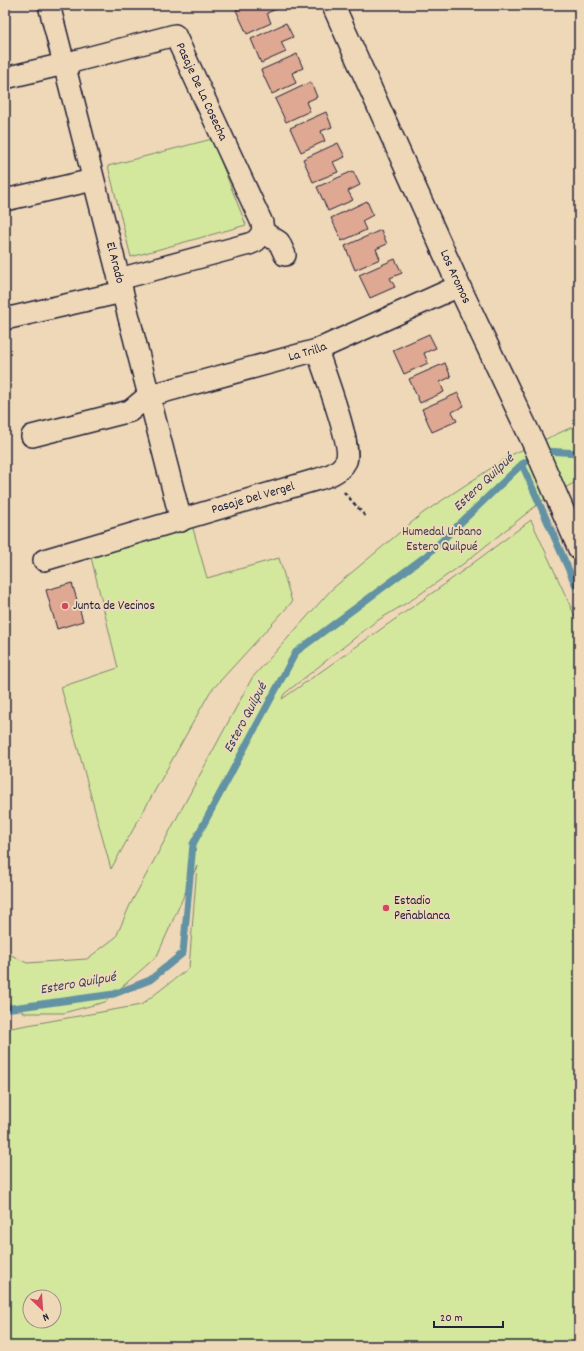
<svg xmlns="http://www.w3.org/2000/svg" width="584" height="1351" viewBox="0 0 584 1351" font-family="Dekko,sans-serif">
	<rect width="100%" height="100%" fill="#efd8b8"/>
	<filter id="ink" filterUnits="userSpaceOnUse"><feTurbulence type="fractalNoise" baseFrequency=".025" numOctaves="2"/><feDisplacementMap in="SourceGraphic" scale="8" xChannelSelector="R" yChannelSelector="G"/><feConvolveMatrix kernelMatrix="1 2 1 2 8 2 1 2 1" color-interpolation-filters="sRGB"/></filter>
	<g filter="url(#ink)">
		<path fill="#d4e89d" stroke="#7b856c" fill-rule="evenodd" d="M 212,139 L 246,225 L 131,257 L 108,166 Z
			M 579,425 L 579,480 L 542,501 L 463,564 L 413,599 L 375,622 L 284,694 L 282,699 L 445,584 L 531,520 L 579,625 L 579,1346 L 5,1346 L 5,1029 L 141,1005 L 189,968 L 197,866 L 157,956 L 105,1002 L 63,1013 L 25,1013 L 5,1001 L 5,952 L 27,963 L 87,959 L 116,937 L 130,905 L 252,678 L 332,589 L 423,513 L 511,455 L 570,428 ZM 30,1297 L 54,1297 L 54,1321 L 30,1321 Z
			M 192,525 L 207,578 L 279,558 L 292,602 L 210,692 L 111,869 L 61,687 L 118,668 L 91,557 Z"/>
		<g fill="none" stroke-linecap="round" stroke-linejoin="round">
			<path stroke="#6292a3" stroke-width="7" d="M 522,464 L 579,593
				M 5,1009 L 114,994 L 150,980 L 183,953 L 193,844 L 296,652 L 427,555 L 522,464 L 545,451 L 579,453"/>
		</g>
		<path fill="#dea893" stroke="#22223b" d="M 248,5 L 277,5 L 279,8 L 267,13 L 271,23 L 247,34 L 236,10 Z
			M 286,23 L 293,37 L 281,42 L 286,52 L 261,63 L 251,39 Z
			M 297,54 L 303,68 L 292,73 L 296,83 L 272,94 L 261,70 Z
			M 311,82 L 317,97 L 306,102 L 310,111 L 286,122 L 275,99 Z
			M 326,112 L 332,127 L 321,131 L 325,141 L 301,152 L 290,128 Z
			M 338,143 L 345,157 L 333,162 L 338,172 L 313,182 L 303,159 Z
			M 353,171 L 360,185 L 348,191 L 353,200 L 328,211 L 317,187 Z
			M 367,201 L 373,215 L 362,221 L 366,230 L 342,241 L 331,218 Z
			M 381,230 L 387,244 L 376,249 L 380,259 L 355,270 L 345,246 Z
			M 395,259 L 402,273 L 390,278 L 395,287 L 370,298 L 359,275 Z
			M 429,334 L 436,348 L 424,353 L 428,363 L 404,374 L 393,350 Z
			M 445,363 L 451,377 L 440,382 L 444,392 L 420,403 L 409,379 Z
			M 458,393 L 464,406 L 452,412 L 457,421 L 432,432 L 422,409 Z
			M 72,583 L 83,621 L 57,629 L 46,590 Z"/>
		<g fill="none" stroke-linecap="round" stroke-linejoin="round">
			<defs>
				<g id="street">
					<path id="s1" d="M 49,5 L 181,521"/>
					<path id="s2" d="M 5,78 L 64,64 L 175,35 L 262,223 L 263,232 L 256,241 L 249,244 L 119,279"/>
					<path d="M 5,200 L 93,180"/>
					<path d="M 263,232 L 279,242 L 285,255"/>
					<path d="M 5,319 L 122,292"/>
					<path id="s3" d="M 32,436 L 130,411 L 148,396 L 317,350 L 459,286"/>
					<path id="s4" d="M 44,560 L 315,480 C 326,477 340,473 346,461 C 353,447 323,369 317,350"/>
				</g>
				<g id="secondary">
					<path id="s5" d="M 333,5 L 459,286 L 533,442 L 579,548"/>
				</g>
			</defs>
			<use href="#street" stroke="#22223b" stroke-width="24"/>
			<use href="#secondary" stroke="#22223b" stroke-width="25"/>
			<path stroke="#22223b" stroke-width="2.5" stroke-dasharray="4 3" stroke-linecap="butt" d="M 344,492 L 366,517"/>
			<use href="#street" stroke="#efd8b8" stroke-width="21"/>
			<use href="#secondary" stroke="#efd8b8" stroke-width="22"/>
		</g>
	</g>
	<g fill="#d1495b" stroke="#efd8b8" stroke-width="1.5">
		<circle cx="65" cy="606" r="4"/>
		<circle cx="386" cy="908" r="4"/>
	</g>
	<g text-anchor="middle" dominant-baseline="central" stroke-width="4" stroke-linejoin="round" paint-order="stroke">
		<g font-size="13" fill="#22223b" stroke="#efd8b8">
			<text stroke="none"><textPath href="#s2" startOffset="238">Pasaje De La Cosecha</textPath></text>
			<text stroke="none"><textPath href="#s1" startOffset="266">El Arado</textPath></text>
			<text stroke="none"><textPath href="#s5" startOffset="298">Los Aromos</textPath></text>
			<text stroke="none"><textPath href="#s3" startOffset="290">La Trilla</textPath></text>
			<text stroke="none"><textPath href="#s4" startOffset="218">Pasaje Del Vergel</textPath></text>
		</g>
		<g font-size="13" fill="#3d404a" stroke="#efd8b8">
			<text x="442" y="532">Humedal Urbano<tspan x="442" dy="15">Estero Quilpué</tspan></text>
		</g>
		<g font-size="13" fill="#22223b" stroke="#efd8b8" text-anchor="start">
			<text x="73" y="606">Junta de Vecinos</text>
			<text x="394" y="901">Estadio<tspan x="394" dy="15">Peñablanca</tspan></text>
		</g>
		<g font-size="14" font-style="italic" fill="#37475e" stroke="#efd8b8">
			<text transform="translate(484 483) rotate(-43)">Estero Quilpué</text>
			<text transform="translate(246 718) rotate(-62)">Estero Quilpué</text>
			<text transform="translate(78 984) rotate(-10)">Estero Quilpué</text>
		</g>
	</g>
	<rect width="584" height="1351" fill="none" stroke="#efd8b8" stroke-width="20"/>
	<rect x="10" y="10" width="564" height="1331" fill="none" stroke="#22223b" stroke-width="1.5" filter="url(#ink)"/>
	<g transform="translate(42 1309) rotate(155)"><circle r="19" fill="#efd8b8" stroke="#9d8f86"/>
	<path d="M0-3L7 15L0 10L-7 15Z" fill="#d1495b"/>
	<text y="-6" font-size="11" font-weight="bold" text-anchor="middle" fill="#22223b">N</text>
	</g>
	<path d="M434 1321v6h69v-6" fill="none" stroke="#22223b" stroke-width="2"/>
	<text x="440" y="1321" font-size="12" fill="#22223b" stroke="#efd8b8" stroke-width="3" paint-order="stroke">20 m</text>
</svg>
